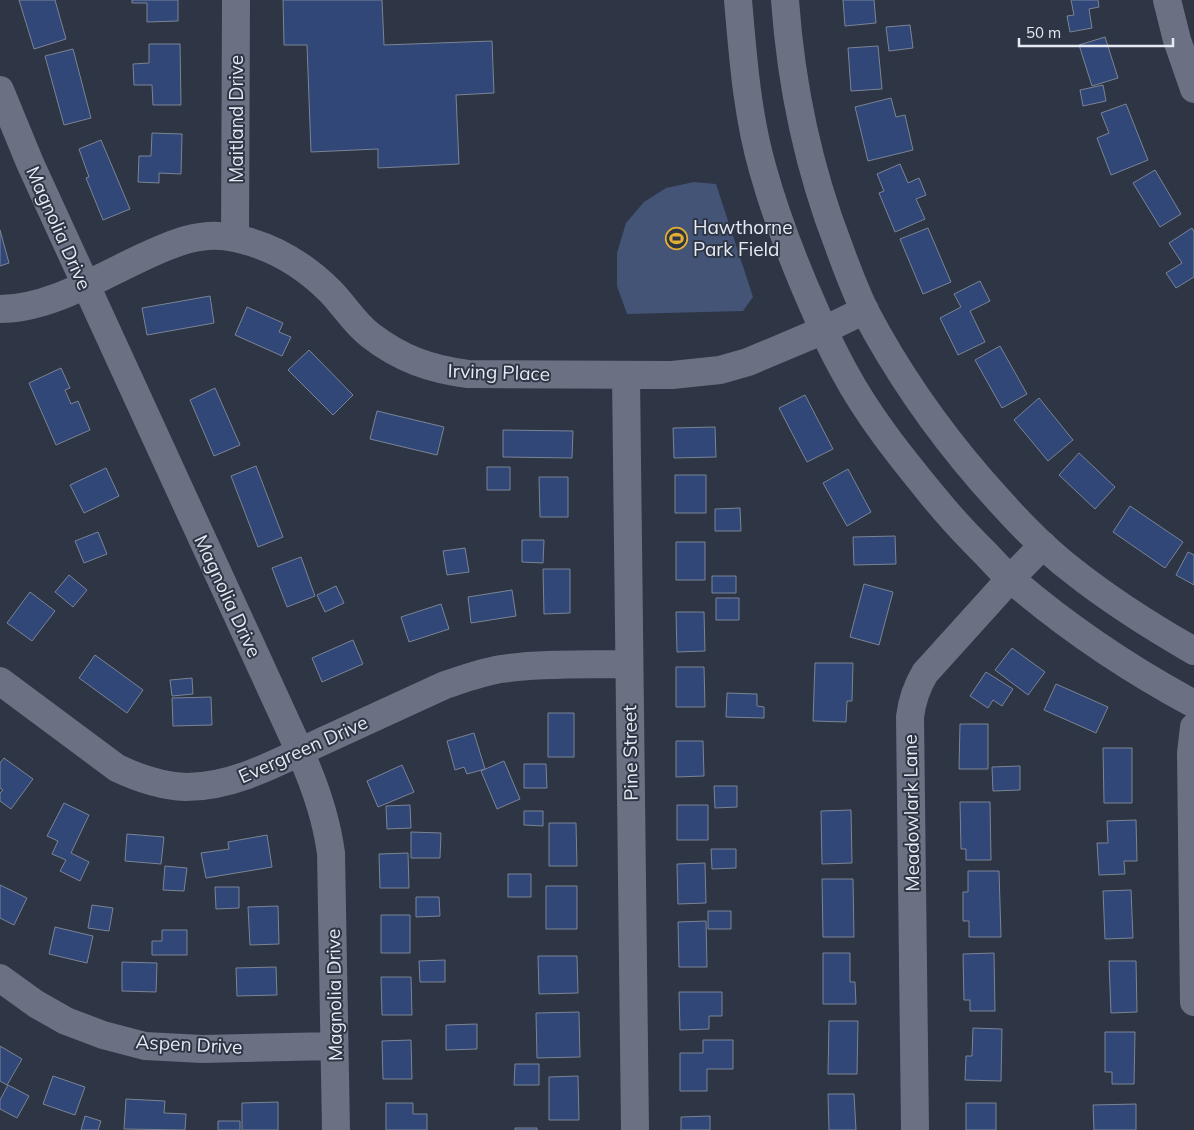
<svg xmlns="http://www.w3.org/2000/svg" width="1194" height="1130" viewBox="0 0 1194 1130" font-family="Mulish,sans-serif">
	<rect width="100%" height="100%" fill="#2e3544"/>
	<path fill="#435477" d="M 694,182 L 716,184 L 753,297 L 743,311 L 627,314 L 617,286 L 617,253 L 626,223 L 644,202 L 666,188 Z"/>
	<path fill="#314778" stroke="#7b8495" d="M 19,0 L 55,0 L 66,39 L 34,49 Z
		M 132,0 L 178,0 L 178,21 L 147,22 L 147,3 L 132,3 Z
		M 283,0 L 382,0 L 384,45 L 492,41 L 494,93 L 456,95 L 459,164 L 378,168 L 378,149 L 311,152 L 307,45 L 284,45 Z
		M 843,0 L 874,0 L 876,23 L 845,26 Z
		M 1071,0 L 1098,0 L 1099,7 L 1089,9 L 1092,28 L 1070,32 L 1067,16 L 1074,15 Z
		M 910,25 L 913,48 L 889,51 L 886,27 Z
		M 1105,37 L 1118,78 L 1092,86 L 1079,45 Z
		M 149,44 L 180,44 L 181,105 L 153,105 L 152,85 L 134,85 L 133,64 L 149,63 Z
		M 878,46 L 882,89 L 851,91 L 848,48 Z
		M 73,49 L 91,118 L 64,125 L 45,56 Z
		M 1103,85 L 1106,101 L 1083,106 L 1080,90 Z
		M 891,98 L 896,117 L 905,115 L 913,150 L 868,161 L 855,107 Z
		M 1126,104 L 1148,160 L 1111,175 L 1097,138 L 1109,133 L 1101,113 Z
		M 152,133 L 182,134 L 181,174 L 159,173 L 159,183 L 138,182 L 139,156 L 151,156 Z
		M 101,140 L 130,209 L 103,220 L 86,178 L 89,177 L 79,149 Z
		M 900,164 L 908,183 L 919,178 L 926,195 L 916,199 L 925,219 L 895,232 L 879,193 L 884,191 L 877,174 Z
		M 1155,170 L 1181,214 L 1160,227 L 1133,183 Z
		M 928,228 L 951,282 L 923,294 L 900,239 Z
		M 1192,228 L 1194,232 L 1194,277 L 1176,288 L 1166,273 L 1182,263 L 1169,243 Z
		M 0,230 L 9,263 L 0,266 Z
		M 980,281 L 990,301 L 970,311 L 985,342 L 958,355 L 940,318 L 961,307 L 954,294 Z
		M 210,296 L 214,323 L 147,335 L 142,308 Z
		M 247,307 L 283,323 L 279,332 L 291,337 L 282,356 L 235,335 Z
		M 1000,346 L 1027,394 L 1002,408 L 975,360 Z
		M 309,350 L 353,395 L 333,415 L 288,370 Z
		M 61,368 L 70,388 L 65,390 L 71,404 L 78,401 L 90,430 L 56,445 L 29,383 Z
		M 215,388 L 240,445 L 214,456 L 190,400 Z
		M 805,395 L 833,449 L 807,462 L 779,408 Z
		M 1039,398 L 1073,440 L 1048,461 L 1014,420 Z
		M 377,411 L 444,427 L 437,455 L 370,439 Z
		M 715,427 L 716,457 L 674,458 L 673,428 Z
		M 503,430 L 573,431 L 572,458 L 503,457 Z
		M 1079,453 L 1115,487 L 1095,509 L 1059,475 Z
		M 256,466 L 283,537 L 258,547 L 231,476 Z
		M 487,467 L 510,467 L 510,490 L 487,490 Z
		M 106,468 L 119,496 L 84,513 L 70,485 Z
		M 848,469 L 871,512 L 847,526 L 823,483 Z
		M 675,475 L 706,475 L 706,513 L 675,513 Z
		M 539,477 L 568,477 L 568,517 L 540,517 Z
		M 1130,506 L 1183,542 L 1165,568 L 1113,532 Z
		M 740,508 L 741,531 L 715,531 L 715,509 Z
		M 98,532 L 107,554 L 84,563 L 75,541 Z
		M 895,536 L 896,564 L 854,565 L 853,537 Z
		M 522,540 L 544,540 L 543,563 L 522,562 Z
		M 676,542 L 705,542 L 705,580 L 676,580 Z
		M 465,548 L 469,572 L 447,575 L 443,551 Z
		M 1188,552 L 1194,555 L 1194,585 L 1176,575 Z
		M 301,557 L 315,596 L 287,607 L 272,568 Z
		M 543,569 L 570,569 L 570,613 L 544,614 Z
		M 69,575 L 87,590 L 73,607 L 55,592 Z
		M 712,576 L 736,576 L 736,593 L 712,593 Z
		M 864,584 L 893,592 L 879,645 L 850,637 Z
		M 336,586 L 344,603 L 325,612 L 317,595 Z
		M 512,590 L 516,616 L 471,623 L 468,597 Z
		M 30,592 L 55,611 L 32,641 L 7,623 Z
		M 716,598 L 739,598 L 739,620 L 716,620 Z
		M 441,604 L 449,629 L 409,642 L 401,617 Z
		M 676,612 L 704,612 L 705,651 L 677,652 Z
		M 353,640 L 363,664 L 322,682 L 312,658 Z
		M 1012,648 L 1045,672 L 1028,695 L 995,670 Z
		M 95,655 L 143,690 L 127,713 L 79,678 Z
		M 815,663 L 853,663 L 852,701 L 847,701 L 846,722 L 813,721 Z
		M 676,667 L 704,667 L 705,707 L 676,707 Z
		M 986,672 L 1013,689 L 1002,706 L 993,700 L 988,708 L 970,696 Z
		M 192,678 L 193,694 L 172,696 L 170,680 Z
		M 1056,684 L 1108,707 L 1096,733 L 1044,710 Z
		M 727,693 L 757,694 L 757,706 L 764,707 L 764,718 L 726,717 Z
		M 211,697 L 212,725 L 173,726 L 172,698 Z
		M 548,713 L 574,713 L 574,757 L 548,757 Z
		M 960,724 L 988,724 L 988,769 L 959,769 Z
		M 474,733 L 485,769 L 467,774 L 464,767 L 455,770 L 447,741 Z
		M 676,741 L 703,741 L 704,776 L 676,777 Z
		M 1103,748 L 1132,748 L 1132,803 L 1104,803 Z
		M 4,758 L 33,779 L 11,809 L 0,801 L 0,793 L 3,790 L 0,788 L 0,763 Z
		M 504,761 L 520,799 L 497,809 L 481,771 Z
		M 524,764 L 546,764 L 547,788 L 524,788 Z
		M 402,765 L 414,792 L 378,807 L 367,781 Z
		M 1020,766 L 1020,790 L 993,791 L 992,767 Z
		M 714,786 L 737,786 L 737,807 L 715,808 Z
		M 960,802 L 990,802 L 991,860 L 966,860 L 966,849 L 961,849 Z
		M 64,803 L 89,815 L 71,853 L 89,862 L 80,881 L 60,871 L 66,860 L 52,854 L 58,841 L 47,836 Z
		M 410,805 L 411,828 L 387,829 L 386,806 Z
		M 677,805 L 708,805 L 708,840 L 677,840 Z
		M 851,810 L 852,863 L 822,864 L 821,811 Z
		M 524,811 L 543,811 L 543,826 L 524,825 Z
		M 1136,820 L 1137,861 L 1124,861 L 1125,874 L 1099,875 L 1097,843 L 1108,843 L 1107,821 Z
		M 549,823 L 576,823 L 577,866 L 549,866 Z
		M 411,832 L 441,833 L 440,858 L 411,858 Z
		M 127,834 L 164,837 L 161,864 L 125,861 Z
		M 267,835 L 272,867 L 206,878 L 201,853 L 229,849 L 228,842 Z
		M 711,849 L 736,849 L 736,868 L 712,869 Z
		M 408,853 L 409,888 L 380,888 L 379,854 Z
		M 705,863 L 706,903 L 678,904 L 677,864 Z
		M 165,866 L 187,868 L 184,891 L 163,890 Z
		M 968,871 L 999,871 L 1001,937 L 969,937 L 969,921 L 963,921 L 963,892 L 968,892 Z
		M 508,874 L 531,874 L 531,897 L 508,897 Z
		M 822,879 L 853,879 L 854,937 L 823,937 Z
		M 0,885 L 27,898 L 14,925 L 0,918 Z
		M 546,886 L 577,886 L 577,929 L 546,929 Z
		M 215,887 L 239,887 L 239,908 L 216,909 Z
		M 1131,890 L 1133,938 L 1105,939 L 1103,891 Z
		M 416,897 L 439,897 L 440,916 L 416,917 Z
		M 92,905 L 113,908 L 109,931 L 88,928 Z
		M 278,906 L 279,944 L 250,945 L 248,907 Z
		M 708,911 L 731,911 L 731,929 L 708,929 Z
		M 381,915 L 410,915 L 410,953 L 381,953 Z
		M 706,921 L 707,967 L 679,967 L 678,922 Z
		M 55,927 L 93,936 L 87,963 L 49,954 Z
		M 162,930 L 187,930 L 187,955 L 152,955 L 152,941 L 162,941 Z
		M 823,953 L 850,953 L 850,982 L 855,982 L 856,1004 L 823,1004 Z
		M 994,953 L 995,1011 L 970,1011 L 970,1000 L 964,1000 L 963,954 Z
		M 538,956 L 577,956 L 578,993 L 539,994 Z
		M 445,960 L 445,982 L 420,982 L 419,961 Z
		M 1109,961 L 1136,961 L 1137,1012 L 1111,1013 Z
		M 122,962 L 157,963 L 156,992 L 122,991 Z
		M 276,967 L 277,995 L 237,996 L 236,968 Z
		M 381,977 L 411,977 L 412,1015 L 382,1015 Z
		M 679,992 L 722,992 L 722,1016 L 709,1016 L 709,1029 L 680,1030 Z
		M 579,1012 L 580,1057 L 537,1058 L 536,1013 Z
		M 829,1021 L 858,1021 L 857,1074 L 828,1074 Z
		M 477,1024 L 477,1049 L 446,1050 L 446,1025 Z
		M 973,1028 L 1002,1029 L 1001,1081 L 965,1080 L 966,1056 L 972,1056 Z
		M 1105,1032 L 1135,1032 L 1134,1084 L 1112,1084 L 1112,1072 L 1105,1072 Z
		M 411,1040 L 412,1079 L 383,1079 L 382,1041 Z
		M 703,1040 L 733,1040 L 733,1069 L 707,1069 L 707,1091 L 680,1091 L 680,1053 L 703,1053 Z
		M 0,1046 L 22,1059 L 7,1085 L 0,1081 Z
		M 515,1064 L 539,1064 L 539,1085 L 514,1085 Z
		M 53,1076 L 85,1087 L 75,1115 L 43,1104 Z
		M 578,1076 L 579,1120 L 549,1120 L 549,1077 Z
		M 8,1085 L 29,1096 L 17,1118 L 0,1109 L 0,1100 Z
		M 828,1094 L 854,1094 L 856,1130 L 829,1130 Z
		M 126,1099 L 165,1101 L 164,1113 L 186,1114 L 185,1130 L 124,1129 Z
		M 278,1102 L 278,1130 L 242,1130 L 242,1103 Z
		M 386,1103 L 413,1103 L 413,1114 L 427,1114 L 427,1130 L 386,1130 Z
		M 966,1103 L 996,1103 L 996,1130 L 966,1130 Z
		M 1136,1104 L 1136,1130 L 1094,1130 L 1093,1105 Z
		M 85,1116 L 101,1121 L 98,1130 L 81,1130 Z
		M 710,1116 L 710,1130 L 681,1130 L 681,1117 Z
		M 218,1121 L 240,1121 L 240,1130 L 218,1130 Z
		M 515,1128 L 537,1128 L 537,1130 L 515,1130 Z"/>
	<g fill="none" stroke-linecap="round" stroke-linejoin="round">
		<path stroke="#697182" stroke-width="28" d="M 738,0 C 743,57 747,115 763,170 C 777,220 796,268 817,315 C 825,334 834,353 844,371 C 868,416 901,457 933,496 C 949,516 966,534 984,552 C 993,561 1002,572 1012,580 C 1068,628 1129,669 1194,704
			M 785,0 C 791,85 808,167 839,247 C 847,269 855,290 865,311 C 897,372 936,428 981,480 C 1009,512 1039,545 1073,571 C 1111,601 1152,627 1194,651
			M 1167,0 L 1177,40 L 1194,89
			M 0,90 L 30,163 L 300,752 C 315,785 326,817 331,853 L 336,1130
			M 235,238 L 236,0
			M 0,309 C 49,309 98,278 141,258 C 171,244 201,230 235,238 C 273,246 303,264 330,291 C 344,305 354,323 370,335 C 401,359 430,369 468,374 L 672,375 L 720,370 L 748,362 L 824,330 L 865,310
			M 626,376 L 635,1130
			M 0,681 L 117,768 C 138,778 163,786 186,787 C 235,787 280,761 323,741 C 364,722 404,704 445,685 C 463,679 482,672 501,669 C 543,663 587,665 629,664
			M 1194,727 L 1191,753 L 1194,1002
			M 0,978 L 36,1004 L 66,1021 L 103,1035 L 145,1046 L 202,1049 L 334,1046
			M 915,1130 L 910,717 C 912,700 916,688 925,673 L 1010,579 L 1043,545"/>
	</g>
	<defs>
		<symbol id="stadium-ring" viewBox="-11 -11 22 22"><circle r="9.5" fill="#2e3544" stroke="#e2af34" stroke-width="1.5"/><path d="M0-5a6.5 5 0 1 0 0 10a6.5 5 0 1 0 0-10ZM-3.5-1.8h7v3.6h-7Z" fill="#e2af34"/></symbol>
	</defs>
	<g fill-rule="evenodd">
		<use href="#stadium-ring" x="664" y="226" width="25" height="25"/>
	</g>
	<g text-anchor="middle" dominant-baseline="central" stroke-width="4" stroke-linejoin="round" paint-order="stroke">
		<g font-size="19" fill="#e5eaf3" stroke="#2e3544">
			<text transform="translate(236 119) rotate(-90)">Maitland Drive</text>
			<text transform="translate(59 228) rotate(66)">Magnolia Drive</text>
			<text transform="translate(499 372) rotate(2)">Irving Place</text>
			<text transform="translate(228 596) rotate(65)">Magnolia Drive</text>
			<text transform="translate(303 749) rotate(-24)">Evergreen Drive</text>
			<text transform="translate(630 753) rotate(-91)">Pine Street</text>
			<text transform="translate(911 813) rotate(-91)">Meadowlark Lane</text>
			<text transform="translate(334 995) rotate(-91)">Magnolia Drive</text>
			<text transform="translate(189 1044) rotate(3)">Aspen Drive</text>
		</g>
		<g font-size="19" fill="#e5eaf3" stroke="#2e3544" text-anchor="start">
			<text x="693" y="227">Hawthorne<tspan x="693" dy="22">Park Field</tspan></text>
		</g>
	</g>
	<path d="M1019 38v8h154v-8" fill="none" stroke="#e5eaf3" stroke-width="2.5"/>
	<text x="1026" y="38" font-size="15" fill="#e5eaf3" stroke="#2e3544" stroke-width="4" paint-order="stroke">50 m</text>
</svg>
